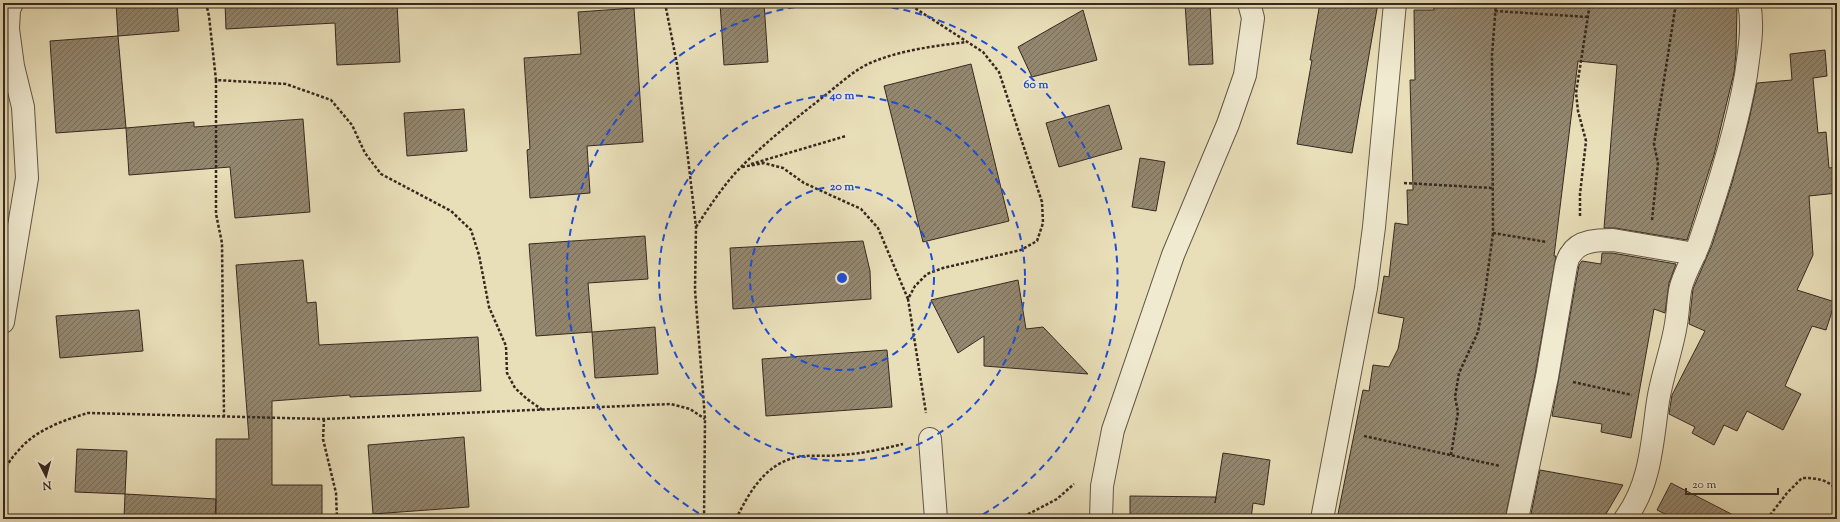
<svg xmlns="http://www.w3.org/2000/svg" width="1840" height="522" viewBox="0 0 1840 522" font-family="'Sorts Mill Goudy',serif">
	<defs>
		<pattern id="building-hatch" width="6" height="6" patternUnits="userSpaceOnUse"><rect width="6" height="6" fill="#93876f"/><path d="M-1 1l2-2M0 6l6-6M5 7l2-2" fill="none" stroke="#796e5b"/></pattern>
	</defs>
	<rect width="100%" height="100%" fill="#e8deb8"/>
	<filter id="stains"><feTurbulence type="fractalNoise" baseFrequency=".005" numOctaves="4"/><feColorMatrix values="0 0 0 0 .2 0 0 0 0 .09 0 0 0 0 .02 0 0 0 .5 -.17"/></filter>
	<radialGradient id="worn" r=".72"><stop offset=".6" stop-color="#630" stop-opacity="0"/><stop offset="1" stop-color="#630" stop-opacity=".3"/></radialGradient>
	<path fill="url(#building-hatch)" stroke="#372920" d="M 116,3 L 177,3 L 179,31 L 118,36 Z
		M 225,3 L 397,3 L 400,62 L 337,65 L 335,23 L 226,29 Z
		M 720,3 L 764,3 L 768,62 L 724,65 Z
		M 1185,3 L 1210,3 L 1213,64 L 1189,65 Z
		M 1320,3 L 1378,3 L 1352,153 L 1297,144 L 1312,60 L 1310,60 Z
		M 1434,3 L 1618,3 L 1648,6 L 1649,3 L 1737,6 L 1736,53 L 1734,73 L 1714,155 L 1687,240 L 1615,228 L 1604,228 L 1617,65 L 1578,61 L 1554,256 L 1556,256 L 1535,375 L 1505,519 L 1337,519 L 1363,390 L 1369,391 L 1373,365 L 1389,367 L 1398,349 L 1404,318 L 1378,313 L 1384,276 L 1389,277 L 1395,223 L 1408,225 L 1407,190 L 1413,190 L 1410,80 L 1415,80 L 1414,10 L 1434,10 Z
		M 634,8 L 643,142 L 587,146 L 590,193 L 530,198 L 527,150 L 530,149 L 524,58 L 581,54 L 578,12 Z
		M 1083,10 L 1097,60 L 1032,77 L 1018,47 Z
		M 118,36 L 126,128 L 56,133 L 50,41 Z
		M 1825,50 L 1827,76 L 1813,78 L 1818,133 L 1826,132 L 1829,168 L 1837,167 L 1837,193 L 1809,196 L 1813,255 L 1797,290 L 1835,302 L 1826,330 L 1812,326 L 1785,386 L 1801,394 L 1783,430 L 1747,411 L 1737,431 L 1724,425 L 1714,445 L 1692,433 L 1695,427 L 1669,414 L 1672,395 L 1705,331 L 1689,324 L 1693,289 L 1712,245 L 1732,183 L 1749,120 L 1757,83 L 1792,80 L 1790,54 Z
		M 971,64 L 1009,221 L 923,242 L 884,86 Z
		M 1109,105 L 1122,149 L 1059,167 L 1046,123 Z
		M 464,109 L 467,151 L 407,156 L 404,113 Z
		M 303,119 L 310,212 L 235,218 L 230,167 L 129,175 L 126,128 L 194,122 L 194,127 Z
		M 1140,158 L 1165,162 L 1156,211 L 1132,207 Z
		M 645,236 L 648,279 L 588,283 L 592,332 L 536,336 L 529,244 Z
		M 863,241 L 870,271 L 871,299 L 733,309 L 730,248 Z
		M 1602,253 L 1612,253 L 1676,264 L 1669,283 L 1665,313 L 1654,309 L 1631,438 L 1601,432 L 1602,424 L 1552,416 L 1579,265 L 1582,261 L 1601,264 Z
		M 303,260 L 307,303 L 316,302 L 319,345 L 478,337 L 481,391 L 350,397 L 350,395 L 272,401 L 272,485 L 322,485 L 322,519 L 216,519 L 216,439 L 249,439 L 236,265 Z
		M 1018,280 L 1026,329 L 1043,327 L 1088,374 L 984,366 L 984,336 L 958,353 L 931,300 Z
		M 139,310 L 143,351 L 60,358 L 56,316 Z
		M 655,327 L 658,374 L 595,378 L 592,332 Z
		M 887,350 L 892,407 L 766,416 L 762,359 Z
		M 464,437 L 469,507 L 373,514 L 368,445 Z
		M 77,449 L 127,451 L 125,494 L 75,492 Z
		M 1223,453 L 1270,460 L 1264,505 L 1253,503 L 1251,519 L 1130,519 L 1130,496 L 1216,497 L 1215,503 Z
		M 1540,470 L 1623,485 L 1603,519 L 1530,519 Z
		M 1671,483 L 1741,519 L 1675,519 L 1657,510 Z
		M 125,494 L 216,499 L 215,519 L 124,519 Z"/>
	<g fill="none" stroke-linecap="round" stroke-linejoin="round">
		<defs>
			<path id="street" d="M 3,322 L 27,178 L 23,107 L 13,66 L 8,29 L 9,10 L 12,3
				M 930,439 L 936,519
				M 1101,519 L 1102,486 L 1113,430 L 1173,255 L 1228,124 L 1245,75 L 1253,18 L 1249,3
				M 1322,519 L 1366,288 L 1374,227 L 1395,3
				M 1517,519 L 1547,377 L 1566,266 C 1567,262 1568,257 1571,254 C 1579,240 1599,240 1613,240 L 1695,254
				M 1625,519 C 1651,484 1652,442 1658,401 C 1662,375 1672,350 1676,324 C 1678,313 1678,302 1680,291 C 1682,277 1695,256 1700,241 C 1719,186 1736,132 1746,75 C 1749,51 1754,27 1749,3"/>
		</defs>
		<use href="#street" stroke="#635646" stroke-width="24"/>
		<path stroke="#372920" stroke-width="2.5" stroke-dasharray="3 2" stroke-linecap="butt" d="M 206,3 L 209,16 L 216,80 L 286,84 L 331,100 L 352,125 L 365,153 L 381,174 L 451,211 L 471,230 L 479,255 L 489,307 L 506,346 L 507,373 L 515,388 L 527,399 L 544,411
			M 665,3 L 677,64 L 696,227 L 695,290 L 705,419 L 704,519
			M 907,3 L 983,52 L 999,72 L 1042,202 L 1043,223 L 1037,241 L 1021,250 L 943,268 L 927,274 L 915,286 L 908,299 L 926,413
			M 1496,3 L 1492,55 L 1493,233 L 1547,242
			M 1495,11 L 1588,17
			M 216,80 L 216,214 L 222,243 L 224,416
			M 751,164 L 846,136
			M 742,167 L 764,163 L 783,168 L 804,183 L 861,209 L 878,228 L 908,299
			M 1404,183 L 1492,188
			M 1580,216 L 1580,194 L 1586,141 L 1578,111 L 1576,93 L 1590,3
			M 1652,220 L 1658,163 L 1654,144 L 1676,3
			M 696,227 C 710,206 724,184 742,166 C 767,141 795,119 823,97 C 836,87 854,70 870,63 C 901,50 934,46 967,42
			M 1573,382 L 1632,395
			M 324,419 L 323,439 L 336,493 L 337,519
			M 1364,436 L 1500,466
			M 1451,455 L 1458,412 L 1455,397 L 1459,373 L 1478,332 L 1485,293 L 1493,233
			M 3,471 C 8,464 12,457 18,451 C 35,430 64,420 88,413 L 324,419 L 671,404 L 690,409 L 705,419
			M 736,519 C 749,493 763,467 793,458 C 807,454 825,457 839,455 C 861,454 882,449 903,444
			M 1019,519 L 1057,499 L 1074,484
			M 1767,519 L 1787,493 L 1802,478 C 1816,478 1827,479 1837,490"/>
		<use href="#street" stroke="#f0ead1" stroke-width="22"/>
	</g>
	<g fill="none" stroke="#1d4ed8" stroke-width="2" stroke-dasharray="7 5">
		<circle cx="842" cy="278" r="92"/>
		<circle cx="842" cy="278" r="183"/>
		<path d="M709 519A275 275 0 0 1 840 3M844 3A275 275 0 0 1 975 519"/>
	</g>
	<circle cx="842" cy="278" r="6" fill="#1d4ed8" stroke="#f0ead1" stroke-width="2"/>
	<g font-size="12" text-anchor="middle" font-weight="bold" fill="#1d4ed8" stroke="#f0ead1" stroke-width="3.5" stroke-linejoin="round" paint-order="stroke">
		<text x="1036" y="88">60 m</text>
		<text x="842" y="99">40 m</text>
		<text x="842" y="190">20 m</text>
	</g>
	<rect width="1840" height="522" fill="none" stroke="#e8deb8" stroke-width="16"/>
	<rect x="4" y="4" width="1832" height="514" fill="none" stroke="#372920" stroke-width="2"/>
	<rect x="8" y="8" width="1824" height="506" fill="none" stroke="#372920"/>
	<g transform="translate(46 476) rotate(174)" stroke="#f0ead1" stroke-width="3" paint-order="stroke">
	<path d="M0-3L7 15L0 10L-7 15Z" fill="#372920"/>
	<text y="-6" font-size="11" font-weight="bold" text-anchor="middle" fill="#372920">N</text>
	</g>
	<path d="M1686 488v6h92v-6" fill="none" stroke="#372920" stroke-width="2"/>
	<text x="1692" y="488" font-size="12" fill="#372920" stroke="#f0ead1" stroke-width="3" paint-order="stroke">20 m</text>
	<rect width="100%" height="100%" filter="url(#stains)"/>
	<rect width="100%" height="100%" fill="url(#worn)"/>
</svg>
